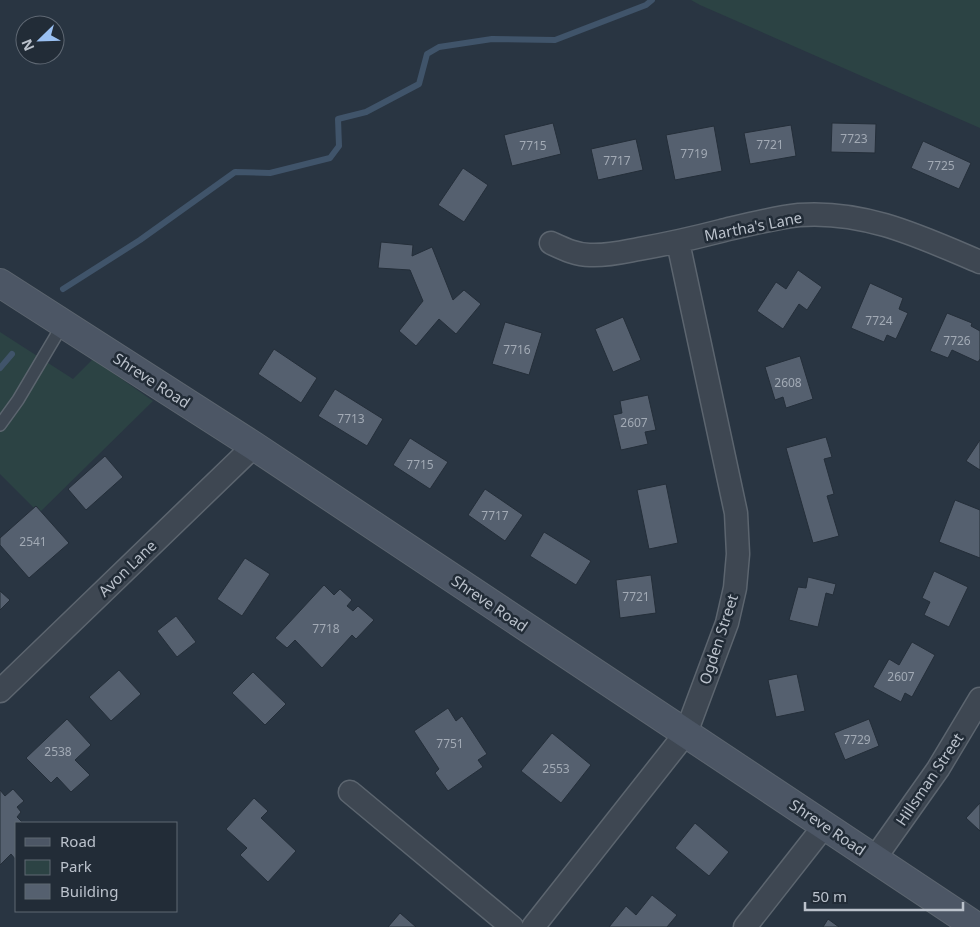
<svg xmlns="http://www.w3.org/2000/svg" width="980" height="927" viewBox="0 0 980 927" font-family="'Noto Sans',sans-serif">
	<rect width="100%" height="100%" fill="#293542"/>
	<path fill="#2c4344" d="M 691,0 L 980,0 L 980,128 L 700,5 Z
		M 0,332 L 73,379 L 93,359 L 153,401 L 39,513 L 0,474 Z"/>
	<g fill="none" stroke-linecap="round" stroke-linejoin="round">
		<path stroke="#40546a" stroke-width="6" d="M 63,289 L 140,240 L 235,172 L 270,173 L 330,158 L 339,146 L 338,119 L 366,112 L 419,84 L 427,54 L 439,47 L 492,39 L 555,40 L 646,5 L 652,0
			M 0,368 L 12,354"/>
	</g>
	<path fill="#55606f" stroke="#242e39" d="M 553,123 L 561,154 L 512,166 L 504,135 Z
		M 832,123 L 876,124 L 875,153 L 831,152 Z
		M 791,125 L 796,156 L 750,164 L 744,133 Z
		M 714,126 L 722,171 L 675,180 L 666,135 Z
		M 636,139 L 643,170 L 598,180 L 591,149 Z
		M 923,141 L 971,163 L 959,189 L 911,168 Z
		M 463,168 L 488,185 L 464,222 L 438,205 Z
		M 381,242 L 413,245 L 412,256 L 432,247 L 453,300 L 464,290 L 481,304 L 456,334 L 439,319 L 416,346 L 399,331 L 423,301 L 410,270 L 378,268 Z
		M 798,270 L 822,287 L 807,310 L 799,304 L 783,329 L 757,311 L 776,282 L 786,289 Z
		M 870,283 L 903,298 L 899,309 L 908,313 L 896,339 L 887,335 L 884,342 L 851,328 Z
		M 947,313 L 972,323 L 971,326 L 980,331 L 980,359 L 978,362 L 952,350 L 948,358 L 930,351 Z
		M 623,317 L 641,360 L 613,372 L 595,329 Z
		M 505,322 L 542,333 L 529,375 L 492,364 Z
		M 274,349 L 317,378 L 301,403 L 258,374 Z
		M 800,356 L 813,399 L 786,408 L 783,397 L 775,400 L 765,367 Z
		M 335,389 L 383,419 L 367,446 L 318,416 Z
		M 648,395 L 656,430 L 645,432 L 648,444 L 621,450 L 613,415 L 622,413 L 620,401 Z
		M 826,437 L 832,457 L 824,459 L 834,494 L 827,496 L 839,536 L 813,543 L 786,448 Z
		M 410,438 L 448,462 L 430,489 L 393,465 Z
		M 980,440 L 980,470 L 966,461 Z
		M 105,456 L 123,477 L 86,510 L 68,489 Z
		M 666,484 L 678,543 L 649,549 L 637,490 Z
		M 485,489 L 523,515 L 505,541 L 468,515 Z
		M 955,500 L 980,510 L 980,558 L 939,542 Z
		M 36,506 L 69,543 L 29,578 L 0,545 L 0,538 Z
		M 544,532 L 591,561 L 576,585 L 530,556 Z
		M 245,558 L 270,574 L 242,616 L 217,599 Z
		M 934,571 L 968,587 L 949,627 L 924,615 L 930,602 L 922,598 Z
		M 651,575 L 656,613 L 620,618 L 616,580 Z
		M 808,577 L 836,584 L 833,595 L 826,593 L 818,627 L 789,620 L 798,587 L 806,588 Z
		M 324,585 L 334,595 L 340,589 L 352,600 L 347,606 L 353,611 L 358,606 L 374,620 L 356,639 L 352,635 L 322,668 L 295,640 L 287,648 L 275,638 Z
		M 0,591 L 10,600 L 0,610 Z
		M 176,616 L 196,642 L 177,657 L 157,631 Z
		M 912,642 L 935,655 L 912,697 L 905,693 L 901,702 L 873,687 L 889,659 L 899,665 Z
		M 119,670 L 141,694 L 111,721 L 89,697 Z
		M 253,672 L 286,704 L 265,725 L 232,693 Z
		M 797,674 L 805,711 L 776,717 L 768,680 Z
		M 448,708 L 456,721 L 462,716 L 487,754 L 478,760 L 483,767 L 448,791 L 435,773 L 439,769 L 414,731 Z
		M 67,719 L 91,745 L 75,760 L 90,775 L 71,792 L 57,777 L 51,783 L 26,758 Z
		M 869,719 L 879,746 L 845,760 L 834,733 Z
		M 552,733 L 591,765 L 561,803 L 521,771 Z
		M 13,789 L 24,801 L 17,807 L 21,812 L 17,817 L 23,823 L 16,823 L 16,860 L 11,854 L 0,865 L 0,790 L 5,796 Z
		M 254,798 L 268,811 L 261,818 L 296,851 L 268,882 L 240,855 L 247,848 L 226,829 Z
		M 980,803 L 980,831 L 966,818 Z
		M 695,823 L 729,852 L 709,876 L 675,848 Z
		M 652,895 L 677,915 L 667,927 L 609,927 L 626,906 L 636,915 Z
		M 400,913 L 416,927 L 388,927 Z
		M 828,919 L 839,927 L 823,927 Z"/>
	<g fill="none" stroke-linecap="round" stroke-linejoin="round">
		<defs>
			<path id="lane" d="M 0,425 L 18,400 L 63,324"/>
			<path id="street" d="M 551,243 C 564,249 576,255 590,255 C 607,256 623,252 639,249 C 667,244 694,238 721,231 C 746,225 772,218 799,215 C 865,210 921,237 980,262
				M 0,691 L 254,446
				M 350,792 L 512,927
				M 875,858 L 938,769 L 980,699
				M 533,927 L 686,733 L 727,623 L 735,588 L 738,554 L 736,513 L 678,242
				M 745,927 L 825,825"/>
			<path id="secondary" d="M 0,283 L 254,446 L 977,927"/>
		</defs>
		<use href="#lane" stroke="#5c656f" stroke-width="14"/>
		<use href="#street" stroke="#5c656f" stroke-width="25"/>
		<use href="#secondary" stroke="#5c656f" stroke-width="30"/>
		<use href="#lane" stroke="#3e4752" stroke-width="11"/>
		<use href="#street" stroke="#3e4752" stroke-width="22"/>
		<use href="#secondary" stroke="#4c5665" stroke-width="28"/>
	</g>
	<g text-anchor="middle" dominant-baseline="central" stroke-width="5" stroke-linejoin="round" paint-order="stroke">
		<g font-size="12" fill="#a2aab5">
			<text x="854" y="138">7723</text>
			<text x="770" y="144">7721</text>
			<text x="533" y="145">7715</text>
			<text x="694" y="153">7719</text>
			<text x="617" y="160">7717</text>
			<text x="941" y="165">7725</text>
			<text x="879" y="320">7724</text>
			<text x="957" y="340">7726</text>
			<text x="517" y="349">7716</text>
			<text x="788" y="382">2608</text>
			<text x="351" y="418">7713</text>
			<text x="634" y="422">2607</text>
			<text x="420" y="464">7715</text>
			<text x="495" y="515">7717</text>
			<text x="33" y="541">2541</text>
			<text x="636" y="596">7721</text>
			<text x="326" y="628">7718</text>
			<text x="901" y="676">2607</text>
			<text x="857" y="739">7729</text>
			<text x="450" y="743">7751</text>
			<text x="58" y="751">2538</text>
			<text x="556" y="768">2553</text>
		</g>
		<g font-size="15" fill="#bbc2cc" stroke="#222c37">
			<text transform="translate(753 226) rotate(-11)">Martha's Lane</text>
			<text transform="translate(152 380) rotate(33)">Shreve Road</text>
			<text transform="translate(127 568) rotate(-44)">Avon Lane</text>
			<text transform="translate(490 603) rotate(34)">Shreve Road</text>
			<text transform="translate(718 639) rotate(-72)">Ogden Street</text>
			<text transform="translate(929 779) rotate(-56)">Hillsman Street</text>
			<text transform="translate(828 827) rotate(34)">Shreve Road</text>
		</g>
	</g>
	<rect x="15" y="822" width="162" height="90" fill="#222c37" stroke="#5f6873"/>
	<rect x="25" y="838" width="25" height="8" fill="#4c5665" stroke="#5f6873"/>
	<text x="60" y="847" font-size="15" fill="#bbc2cc">Road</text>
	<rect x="25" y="860" width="25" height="15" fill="#2c4344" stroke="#5f6873"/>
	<text x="60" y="872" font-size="15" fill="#bbc2cc">Park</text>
	<rect x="25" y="884" width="25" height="15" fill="#55606f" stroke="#5f6873"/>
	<text x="60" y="897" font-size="15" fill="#bbc2cc">Building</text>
	<g transform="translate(40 40) rotate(247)"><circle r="24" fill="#222c37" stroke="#5f6873"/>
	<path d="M0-4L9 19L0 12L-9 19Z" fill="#9ac0f2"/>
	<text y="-8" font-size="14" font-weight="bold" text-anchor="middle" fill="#bbc2cc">N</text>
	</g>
	<path d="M805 902v8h158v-8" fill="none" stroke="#bbc2cc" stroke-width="2.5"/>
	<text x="812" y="902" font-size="15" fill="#bbc2cc" stroke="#222c37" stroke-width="4" paint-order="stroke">50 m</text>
</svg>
